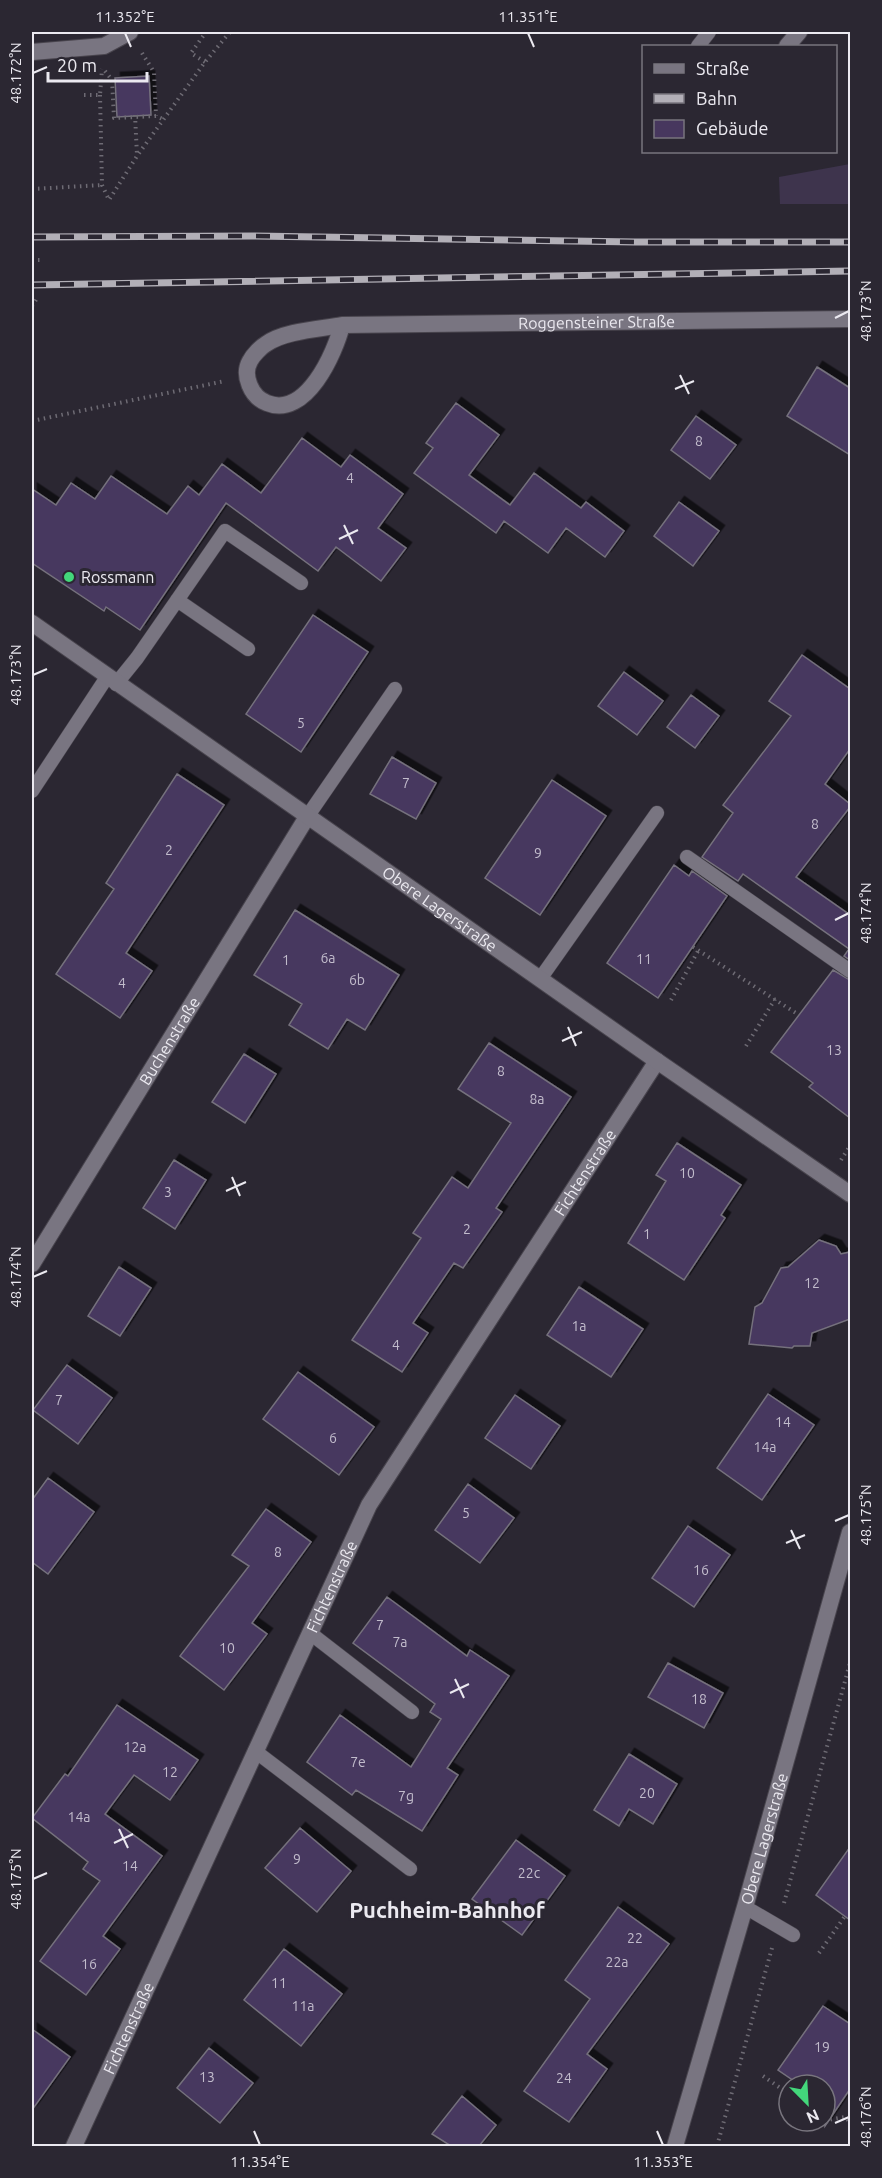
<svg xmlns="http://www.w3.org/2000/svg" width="882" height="2178" viewBox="0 0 882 2178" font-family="Ubuntu,sans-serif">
	<defs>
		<filter id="shadow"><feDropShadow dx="5.5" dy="-5.5" stdDeviation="0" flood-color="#0009"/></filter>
	</defs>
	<rect width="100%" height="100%" fill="#2b2732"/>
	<path fill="#3e344d" d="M 850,164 L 850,204 L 780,204 L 779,177 Z"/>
	<path fill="#47375e" stroke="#75717d" stroke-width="1.5" filter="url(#shadow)" d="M 149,76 L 151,115 L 117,117 L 115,78 Z
		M 817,367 L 850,388 L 850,455 L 787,416 Z
		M 456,403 L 499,435 L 469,475 L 510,505 L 534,473 L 581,508 L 586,502 L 624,531 L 605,557 L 566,528 L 548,553 L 504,521 L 496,533 L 414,473 L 433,448 L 426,443 Z
		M 696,416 L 736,445 L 710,479 L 671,450 Z
		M 302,438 L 341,467 L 350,455 L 403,494 L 378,528 L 406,548 L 381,581 L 336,547 L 318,571 L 226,503 L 140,630 L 106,607 L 104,611 L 32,563 L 32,489 L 56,505 L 71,483 L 95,499 L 111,476 L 167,514 L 188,486 L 199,495 L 222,464 L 261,493 Z
		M 679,502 L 719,531 L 693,566 L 654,536 Z
		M 313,615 L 368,652 L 301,752 L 246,714 Z
		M 802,655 L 850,689 L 850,749 L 825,784 L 850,804 L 850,807 L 796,877 L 850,915 L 850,960 L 844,956 L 849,949 L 743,874 L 738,881 L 702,857 L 733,813 L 723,805 L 791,716 L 769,701 Z
		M 624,672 L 663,701 L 637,735 L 598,706 Z
		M 691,695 L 719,716 L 695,748 L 667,727 Z
		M 392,757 L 436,783 L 416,819 L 370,794 Z
		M 177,774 L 224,805 L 126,953 L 152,971 L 120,1018 L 56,974 L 114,889 L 106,883 Z
		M 552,780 L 606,816 L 540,915 L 485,878 Z
		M 674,865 L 689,876 L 692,871 L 727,896 L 658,998 L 607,963 Z
		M 295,910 L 399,975 L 365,1030 L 347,1019 L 328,1049 L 289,1025 L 302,1004 L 254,975 Z
		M 833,970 L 850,980 L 850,1118 L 809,1087 L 813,1083 L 771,1052 Z
		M 489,1043 L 571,1097 L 496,1208 L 502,1212 L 463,1268 L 454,1263 L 413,1323 L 428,1333 L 402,1372 L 352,1340 L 421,1238 L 413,1233 L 452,1177 L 468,1188 L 511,1123 L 458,1089 Z
		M 244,1054 L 276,1074 L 245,1123 L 212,1102 Z
		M 677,1143 L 741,1185 L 721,1215 L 725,1218 L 684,1280 L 628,1243 L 666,1181 L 656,1175 Z
		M 174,1160 L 206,1180 L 175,1229 L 143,1208 Z
		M 819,1240 L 836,1246 L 841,1254 L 850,1252 L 850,1319 L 812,1333 L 810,1346 L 794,1346 L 792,1348 L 749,1344 L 755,1307 L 762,1303 L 781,1268 L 788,1267 Z
		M 119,1267 L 151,1288 L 120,1336 L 88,1316 Z
		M 579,1287 L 643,1329 L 611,1377 L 547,1335 Z
		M 67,1365 L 112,1398 L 78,1444 L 33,1410 Z
		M 298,1372 L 374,1427 L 339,1475 L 263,1419 Z
		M 768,1394 L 814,1425 L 762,1500 L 717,1468 Z
		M 515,1395 L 560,1426 L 531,1469 L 485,1438 Z
		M 48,1478 L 94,1512 L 48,1574 L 32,1562 L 32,1500 Z
		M 468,1484 L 514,1518 L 480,1563 L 435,1530 Z
		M 266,1509 L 311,1542 L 252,1623 L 267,1634 L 224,1690 L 180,1656 L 249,1566 L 232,1555 Z
		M 688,1526 L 730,1555 L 694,1607 L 652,1578 Z
		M 387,1597 L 467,1656 L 470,1650 L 509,1676 L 447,1768 L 458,1775 L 422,1831 L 356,1790 L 352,1795 L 307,1762 L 340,1715 L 411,1767 L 441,1719 L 430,1712 L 435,1704 L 353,1643 Z
		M 668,1663 L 723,1693 L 704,1728 L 648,1697 Z
		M 117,1705 L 198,1760 L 170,1800 L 134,1775 L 105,1814 L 162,1856 L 103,1936 L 120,1949 L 86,1995 L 40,1961 L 100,1881 L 83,1869 L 88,1862 L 32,1818 L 65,1774 L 68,1776 Z
		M 629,1754 L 677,1784 L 653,1824 L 629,1809 L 619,1826 L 594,1810 Z
		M 300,1828 L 351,1871 L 317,1912 L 265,1868 Z
		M 516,1840 L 565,1876 L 522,1935 L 472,1899 Z
		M 850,1847 L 850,1920 L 816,1895 Z
		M 618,1907 L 669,1944 L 587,2054 L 607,2069 L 569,2122 L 524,2091 L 590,1999 L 565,1980 Z
		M 284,1949 L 342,1994 L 301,2046 L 244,2000 Z
		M 823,2006 L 850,2024 L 850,2089 L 825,2126 L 825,2085 L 800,2085 L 778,2070 Z
		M 32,2029 L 70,2057 L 32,2110 Z
		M 209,2048 L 253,2083 L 220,2123 L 177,2088 Z
		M 462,2096 L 496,2125 L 479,2146 L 451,2146 L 432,2134 Z"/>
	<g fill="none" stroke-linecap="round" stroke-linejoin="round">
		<defs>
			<path id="service" d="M 698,46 L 709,32
				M 177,600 L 248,649
				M 116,684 L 137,658 L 225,531 L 301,583
				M 32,791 L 107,677
				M 307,817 L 395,689
				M 687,857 L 850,971
				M 540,979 L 657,813
				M 310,1633 L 412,1712
				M 255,1751 L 410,1869
				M 745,1907 L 793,1935"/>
			<g id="minor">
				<path d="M 787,46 L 799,32"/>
				<path d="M 32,52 L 104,46 L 130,32"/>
				<path id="s1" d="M 342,325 C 335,353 306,419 267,403 C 251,397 242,375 250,361 C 253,355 261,347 266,344 C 284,331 320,329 342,325 L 850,319"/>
				<path id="s2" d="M 32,1264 L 307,817"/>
				<path id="s3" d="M 74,2146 L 369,1505 L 657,1061"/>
			</g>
			<g id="tertiary">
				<path id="s4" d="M 32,623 L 657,1061 L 850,1194"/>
				<path id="s5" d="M 675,2146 L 745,1907 L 850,1532"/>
			</g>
		</defs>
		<use href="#service" stroke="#48444d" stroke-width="15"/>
		<use href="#minor" stroke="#48444d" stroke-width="18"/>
		<use href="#tertiary" stroke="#48444d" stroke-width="18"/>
		<path stroke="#6e6b74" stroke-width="4" stroke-dasharray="1.5 4.5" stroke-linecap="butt" d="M 142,53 L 154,72 L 156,116
			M 205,62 L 191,53 L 206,32
			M 105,71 L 112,80 L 114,118 L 156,116 L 165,120
			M 84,95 L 100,95 L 102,69
			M 100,95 L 102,185 L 109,200 L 137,156 L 205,62 L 230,32
			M 135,115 L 137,155
			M 32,189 L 102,185
			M 32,260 L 42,260
			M 32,306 L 38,297
			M 32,421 L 225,381
			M 693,947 L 799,1015
			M 671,1000 L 698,951
			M 746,1046 L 775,999
			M 841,1160 L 850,1146
			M 784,1903 L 850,1663
			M 819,1953 L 845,1916
			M 763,2076 L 789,2094
			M 825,2118 L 828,2120 L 845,2117 L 850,2122
			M 717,2146 L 772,1948"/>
		<use href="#service" stroke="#797581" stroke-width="14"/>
		<use href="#minor" stroke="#797581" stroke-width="16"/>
		<use href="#tertiary" stroke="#797581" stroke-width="16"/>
		<defs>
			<path id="rail" d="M 32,237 L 255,236 L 635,242 L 850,242
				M 32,285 L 850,271"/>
		</defs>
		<use href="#rail" stroke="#b2afb7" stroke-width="7"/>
		<use href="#rail" stroke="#2b2732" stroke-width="4.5" stroke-dasharray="14" stroke-linecap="butt"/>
	</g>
	<path fill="none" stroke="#ebe9f0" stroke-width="2" d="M 125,33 L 131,47M 528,33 L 534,47M 33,73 L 47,67M 835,318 L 849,311M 680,375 L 689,394M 675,389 L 694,381M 344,525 L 353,544M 339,539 L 358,530M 33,675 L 47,669M 835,920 L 849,913M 568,1027 L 576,1046M 562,1041 L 582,1032M 232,1177 L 240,1196M 226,1191 L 246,1182M 33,1277 L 47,1271M 835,1521 L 849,1515M 791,1530 L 800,1549M 786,1543 L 805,1535M 455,1679 L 464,1698M 450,1693 L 469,1684M 119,1829 L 128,1848M 114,1843 L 133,1834M 33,1879 L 47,1873M 835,2123 L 849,2117M 254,2131 L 260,2145M 657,2131 L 663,2145"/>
	<circle fill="#43d77b" stroke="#2b2732" stroke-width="2" cx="69" cy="577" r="6"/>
	<g text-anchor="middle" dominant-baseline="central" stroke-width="6" stroke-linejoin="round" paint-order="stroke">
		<g font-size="14" fill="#c2bccc">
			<text x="699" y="441">8</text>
			<text x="350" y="478">4</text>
			<text x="301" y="723">5</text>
			<text x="406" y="783">7</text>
			<text x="815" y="824">8</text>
			<text x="169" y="850">2</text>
			<text x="538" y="853">9</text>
			<text x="328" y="958">6a</text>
			<text x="644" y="959">11</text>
			<text x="286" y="960">1</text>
			<text x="357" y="980">6b</text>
			<text x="122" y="983">4</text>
			<text x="834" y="1050">13</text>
			<text x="501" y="1071">8</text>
			<text x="537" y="1099">8a</text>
			<text x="687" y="1173">10</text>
			<text x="168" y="1192">3</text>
			<text x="467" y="1229">2</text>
			<text x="647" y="1234">1</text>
			<text x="812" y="1283">12</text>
			<text x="579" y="1326">1a</text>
			<text x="396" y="1345">4</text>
			<text x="59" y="1400">7</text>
			<text x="783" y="1422">14</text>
			<text x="333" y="1438">6</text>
			<text x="765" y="1447">14a</text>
			<text x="466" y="1513">5</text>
			<text x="278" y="1552">8</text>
			<text x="701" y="1570">16</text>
			<text x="380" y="1625">7</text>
			<text x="400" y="1642">7a</text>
			<text x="227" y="1648">10</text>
			<text x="699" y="1699">18</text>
			<text x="135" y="1747">12a</text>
			<text x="358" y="1762">7e</text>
			<text x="170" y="1772">12</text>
			<text x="647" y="1793">20</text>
			<text x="406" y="1796">7g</text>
			<text x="79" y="1817">14a</text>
			<text x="297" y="1859">9</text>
			<text x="130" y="1866">14</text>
			<text x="529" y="1873">22c</text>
			<text x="635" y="1938">22</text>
			<text x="617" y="1962">22a</text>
			<text x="89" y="1964">16</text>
			<text x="279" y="1983">11</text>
			<text x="303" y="2006">11a</text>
			<text x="822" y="2047">19</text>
			<text x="207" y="2077">13</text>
			<text x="564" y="2078">24</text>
		</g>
		<g font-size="16" fill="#ebe9f0" stroke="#2b2732">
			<text stroke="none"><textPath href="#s1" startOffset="528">Roggensteiner Straße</textPath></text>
			<text stroke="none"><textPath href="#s4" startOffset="498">Obere Lagerstraße</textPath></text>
			<text stroke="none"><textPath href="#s2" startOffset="262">Buchenstraße</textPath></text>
			<text stroke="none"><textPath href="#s3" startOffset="1102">Fichtenstraße</textPath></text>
			<text stroke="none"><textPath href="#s3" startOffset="616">Fichtenstraße</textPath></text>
			<text stroke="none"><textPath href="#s5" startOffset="320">Obere Lagerstraße</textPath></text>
			<text stroke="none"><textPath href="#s3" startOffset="130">Fichtenstraße</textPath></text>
		</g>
		<g font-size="16" fill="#ebe9f0" stroke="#2b2732" text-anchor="start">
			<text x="81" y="577">Rossmann</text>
		</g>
		<g font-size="22" font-weight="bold" fill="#ebe9f0" stroke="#2b2732">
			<text x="447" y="1909">Puchheim-Bahnhof</text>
		</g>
	</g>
	<rect width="882" height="2178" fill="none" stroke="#2b2732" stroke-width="66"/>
	<rect x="642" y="45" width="195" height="108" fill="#2b2732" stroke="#78757e" stroke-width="1.5"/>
	<rect x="654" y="64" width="30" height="9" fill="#797581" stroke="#78757e" stroke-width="1.5"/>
	<text x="696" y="75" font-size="18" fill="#ebe9f0">Straße</text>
	<rect x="654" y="94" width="30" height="9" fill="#b2afb7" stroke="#78757e" stroke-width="1.5"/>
	<text x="696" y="105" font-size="18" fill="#ebe9f0">Bahn</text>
	<rect x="654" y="120" width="30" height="18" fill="#47375e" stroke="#78757e" stroke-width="1.5"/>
	<text x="696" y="135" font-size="18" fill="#ebe9f0">Gebäude</text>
	<g transform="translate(807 2103) rotate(156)"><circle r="28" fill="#2b2732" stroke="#78757e" stroke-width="1.5"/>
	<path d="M0-4.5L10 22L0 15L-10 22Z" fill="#43d77b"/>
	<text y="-9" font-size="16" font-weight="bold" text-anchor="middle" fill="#ebe9f0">N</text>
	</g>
	<path d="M48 72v9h99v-9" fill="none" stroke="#ebe9f0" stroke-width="3"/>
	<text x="57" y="72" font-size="18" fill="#ebe9f0" stroke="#2b2732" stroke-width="4.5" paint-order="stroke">20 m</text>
	<rect x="33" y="33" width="816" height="2112" fill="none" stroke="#ebe9f0" stroke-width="2"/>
	<g font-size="15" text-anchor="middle" fill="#ebe9f0">
		<text x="125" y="22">11.352°E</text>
		<text x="528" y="22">11.351°E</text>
		<text transform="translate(16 73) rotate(-90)" y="5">48.172°N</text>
		<text transform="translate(866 311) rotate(-90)" y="5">48.173°N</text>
		<text transform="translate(16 675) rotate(-90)" y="5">48.173°N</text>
		<text transform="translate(866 913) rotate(-90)" y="5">48.174°N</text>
		<text transform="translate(16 1277) rotate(-90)" y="5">48.174°N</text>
		<text transform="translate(866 1515) rotate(-90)" y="5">48.175°N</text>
		<text transform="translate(16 1879) rotate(-90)" y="5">48.175°N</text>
		<text transform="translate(866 2117) rotate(-90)" y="5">48.176°N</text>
		<text x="260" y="2167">11.354°E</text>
		<text x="663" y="2167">11.353°E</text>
	</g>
</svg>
